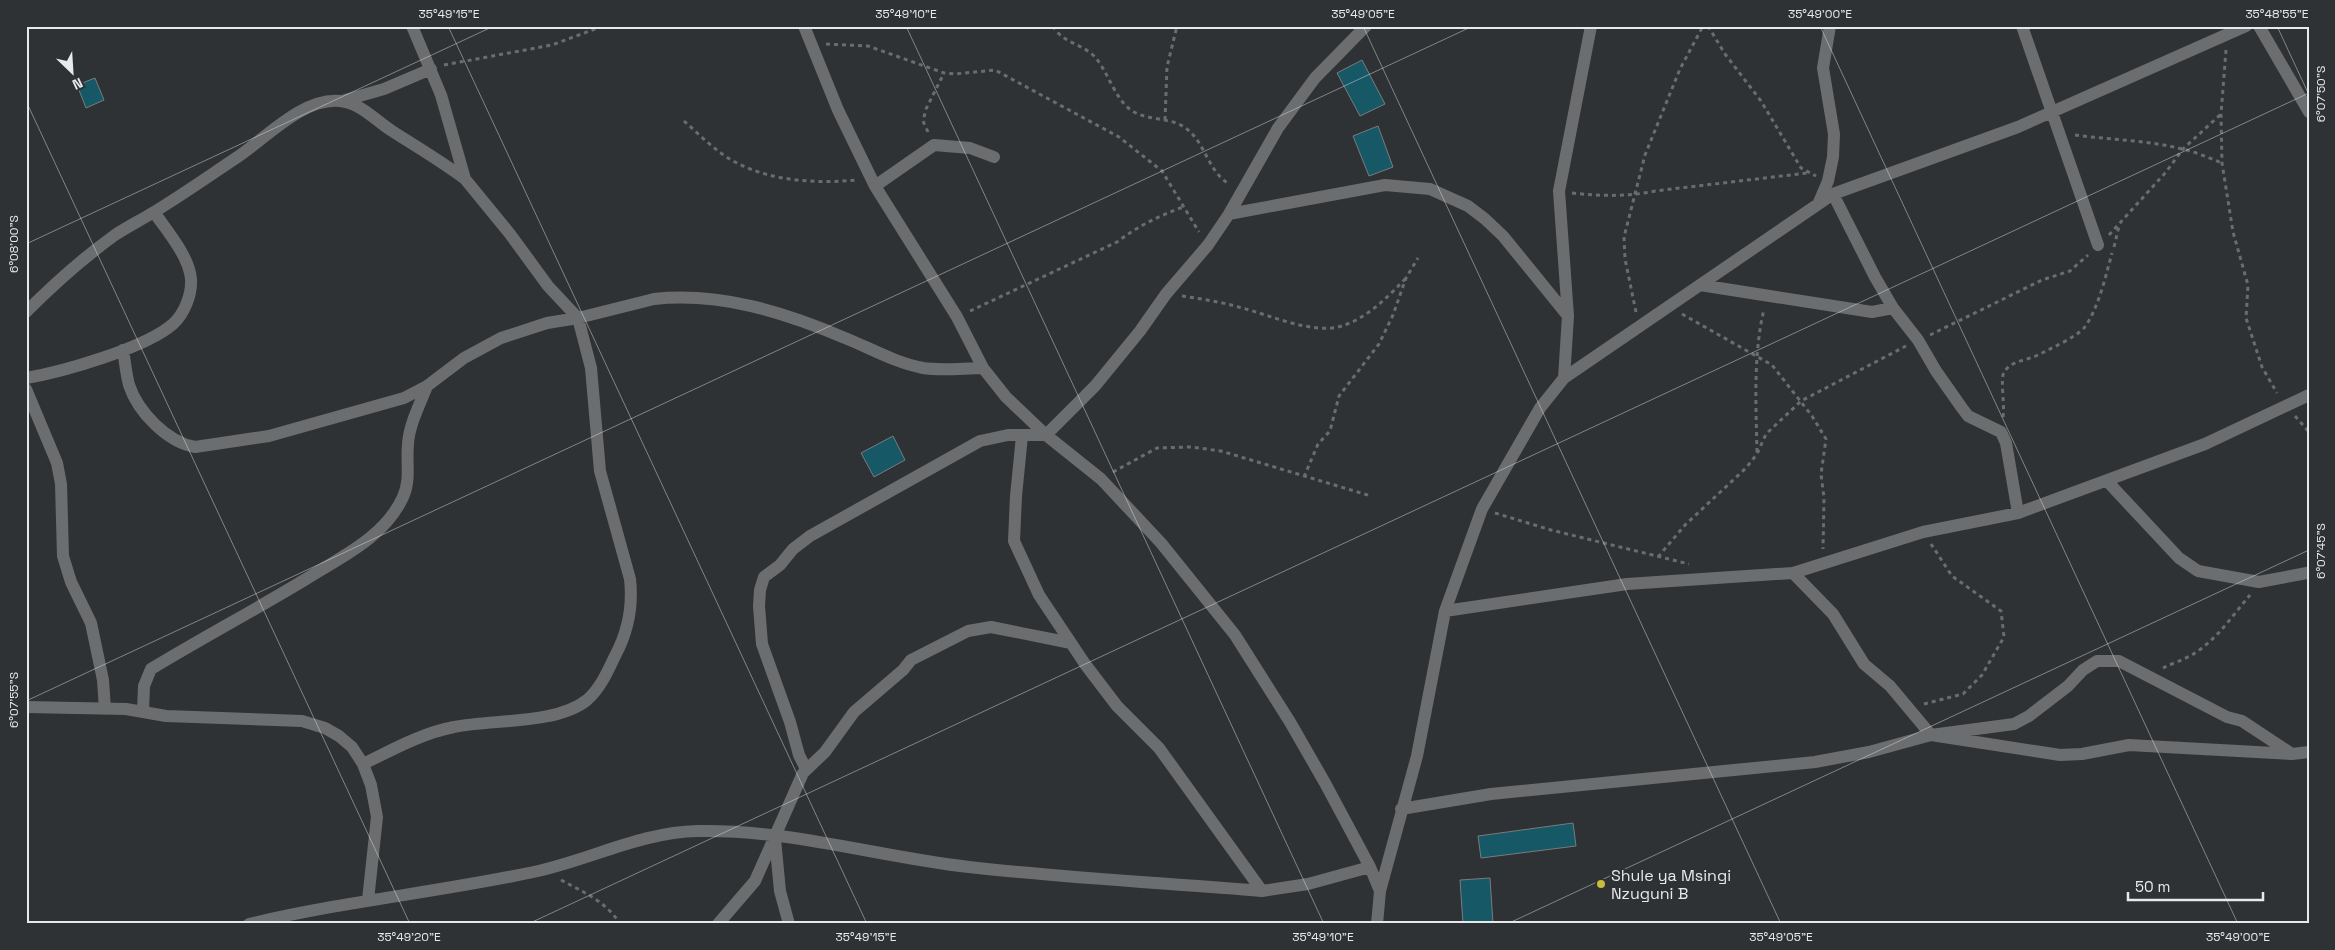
<svg xmlns="http://www.w3.org/2000/svg" width="2335" height="950" viewBox="0 0 2335 950" font-family="'Space Grotesk',sans-serif">
	<rect width="100%" height="100%" fill="#2f3234"/>
	<path fill="#175867" stroke="#787c7d" d="M 1362,60 L 1385,104 L 1360,116 L 1337,73 Z
		M 95,78 L 104,100 L 86,108 L 77,85 Z
		M 1378,126 L 1393,167 L 1369,176 L 1353,136 Z
		M 893,436 L 905,460 L 874,477 L 861,453 Z
		M 1573,823 L 1576,846 L 1481,858 L 1478,836 Z
		M 1490,878 L 1493,924 L 1463,924 L 1460,880 Z"/>
	<g fill="none" stroke-linecap="round" stroke-linejoin="round">
		<path stroke="#6a6d6e" stroke-width="3" stroke-dasharray="4 4" stroke-linecap="butt" d="M 1053,26 C 1062,43 1083,44 1095,57 C 1109,73 1115,101 1134,112 C 1150,121 1174,117 1188,130 C 1206,145 1208,171 1229,184
			M 1708,26 L 1725,54 L 1761,101 L 1801,168 L 1816,176
			M 826,44 L 868,46 L 944,73 L 955,74 L 995,70 L 1119,137 L 1162,171 L 1199,232
			M 2226,50 L 2221,114 L 2222,163 L 2233,232 L 2248,285 L 2246,318 L 2262,367 L 2277,393
			M 444,65 L 552,45 L 603,26
			M 1165,120 L 1167,67 L 1177,26
			M 684,121 C 700,135 716,152 735,162 C 770,181 817,184 856,180
			M 928,132 L 923,121 L 926,109 L 944,73
			M 2075,135 C 2111,140 2147,140 2182,149 C 2196,152 2209,158 2222,163
			M 1572,193 C 1601,196 1627,197 1655,191 L 1807,173
			M 2109,235 L 2166,172 L 2183,149 L 2221,114
			M 2114,247 L 2119,226
			M 1182,296 C 1202,299 1222,302 1242,308 C 1270,315 1313,335 1342,326 C 1367,318 1388,297 1406,278
			M 970,311 L 1117,242 C 1138,226 1159,216 1183,207
			M 1636,312 L 1625,259 L 1624,237 L 1645,155 L 1680,69 L 1703,26
			M 1682,314 L 1772,365 L 1812,416 L 1826,439 L 1821,474 L 1824,498 L 1823,549
			M 1930,335 L 2042,280 L 2070,271 L 2088,255
			M 2295,416 L 2309,432
			M 2003,417 C 2005,406 2000,379 2004,372 C 2012,360 2026,361 2038,355 C 2050,349 2076,337 2084,328 C 2098,310 2106,275 2112,253
			M 1757,452 C 1756,405 1753,356 1764,309
			M 1113,472 L 1157,448 L 1191,447 L 1221,451 L 1371,496
			M 1304,477 L 1318,444 L 1330,431 L 1339,396 L 1379,344 L 1393,315 L 1406,278 L 1418,258
			M 1495,513 L 1551,530 L 1689,564
			M 1658,557 L 1685,525 L 1746,468 L 1757,454 L 1766,434 L 1801,401 L 1906,346
			M 2163,668 C 2173,663 2186,659 2195,653 C 2218,638 2233,615 2250,595
			M 1924,704 L 1963,694 L 1982,675 L 2004,637 L 2001,611 L 1952,576 L 1931,544
			M 561,880 C 583,892 606,901 620,924"/>
		<path stroke="#6c6d6e" stroke-width="12" d="M 804,26 L 838,110 L 875,186 L 957,317 L 983,368 L 1006,397 L 1046,435 L 1101,479 L 1161,543 L 1235,635 L 1290,722 L 1325,783 L 1370,867 L 1380,891
			M 2022,26 L 2098,245
			M 2259,26 L 2309,112
			M 342,101 L 384,89 L 431,69
			M 875,186 L 934,145 L 970,148 L 994,157
			M 1833,194 L 1875,277 L 1893,308 L 1918,340 L 1936,371 L 1962,408 L 1968,416 L 2001,432 L 2006,443 L 2018,513
			M 1819,202 L 1828,181 L 1833,157 L 1834,134 L 1823,68 L 1830,26
			M 1229,214 L 1385,185 L 1430,189 L 1468,206 L 1485,219 L 1503,236 L 1568,316
			M 1700,285 L 1872,312 L 1893,308
			M 26,312 C 54,284 83,258 115,235 C 127,227 141,220 154,212 C 182,195 209,176 236,158 C 265,139 303,97 340,101 C 361,103 376,121 392,131 C 417,147 441,161 465,179
			M 123,350 C 125,361 126,374 129,385 C 138,412 167,442 195,447 L 269,436 L 404,398 L 427,386 L 464,358 L 501,338 L 547,323 L 578,318 L 654,299 C 720,292 784,312 845,338 C 870,348 896,363 923,368 C 942,371 964,368 983,368
			M 26,378 C 62,372 146,348 173,324 C 184,314 192,295 191,279 C 189,256 167,231 154,212
			M 1564,378 L 1568,316 L 1559,191 L 1591,26
			M 26,389 L 57,463 L 61,484 L 63,556 L 71,582 L 91,623 L 103,680 L 105,709
			M 1022,436 L 1016,496 L 1014,541 L 1039,595 L 1085,664 L 1117,706 L 1159,748 L 1262,891
			M 2107,481 L 2179,558 L 2198,571 L 2259,582 L 2307,573
			M 1793,573 L 1833,614 L 1864,664 L 1890,686 L 1931,735 L 2014,724 L 2029,716 L 2068,686 L 2083,670 L 2097,661 L 2119,661 L 2227,717 L 2242,721 L 2292,754
			M 1445,611 L 1627,584 L 1793,573 L 1923,532 L 2018,513 L 2205,444 L 2309,395
			M 26,707 L 126,709 L 166,716 L 302,721 L 325,728 L 339,736 L 352,747 L 363,764 L 371,785 L 377,817 L 368,900
			M 143,711 L 144,686 L 151,669 C 202,638 255,610 306,579 C 341,557 385,537 403,497 C 411,480 406,462 408,444 C 409,425 420,404 427,386
			M 363,764 C 392,750 422,733 454,727 C 492,719 556,725 587,700 C 600,689 608,671 615,656 C 628,632 633,606 630,579 L 600,471 L 591,368 L 578,318 L 548,286 L 510,234 L 465,179 L 441,95 L 412,26
			M 806,769 L 799,755 L 790,722 L 762,644 L 759,606 L 760,590 L 764,577 L 780,565 L 793,549 L 810,536 L 980,441 L 1008,435 L 1046,435 L 1095,386 L 1140,331 L 1166,294 L 1208,245 L 1229,214 L 1278,128 L 1315,78 L 1366,26
			M 1401,809 L 1491,794 L 1815,762 L 1869,752 L 1931,735 L 2060,755 L 2082,754 L 2129,745 L 2292,754 L 2309,752
			M 775,839 L 780,891 L 789,924
			M 249,924 C 344,901 442,892 538,871 C 592,859 642,832 698,831 C 789,829 879,857 969,867 C 1066,878 1165,883 1262,891 L 1308,884 L 1370,867
			M 718,924 L 755,881 L 803,773 L 825,752 L 854,712 L 903,670 L 911,660 L 968,631 L 991,627 L 1071,643
			M 1377,924 L 1380,891 L 1417,756 L 1445,611 L 1482,509 L 1540,408 L 1564,378 L 1833,194 L 2018,127 L 2246,26"/>
	</g>
	<path fill="none" stroke="#e7e9ea" stroke-width="1" stroke-opacity="0.45" d="M 448,26 L 867,924M 906,26 L 1324,924M 1363,26 L 1781,924M 1820,26 L 2238,924M 2277,26 L 2309,95M 26,101 L 410,924M 26,244 L 494,26M 26,701 L 1473,26M 528,924 L 2309,93M 1507,924 L 2309,550"/>
	<circle fill="#c9bb3b" stroke="#2f3234" stroke-width="2" cx="1601" cy="884" r="5"/>
	<g text-anchor="middle" dominant-baseline="central" stroke-width="4" stroke-linejoin="round" paint-order="stroke">
		<g font-size="16" fill="#e7e9ea" stroke="#2f3234" text-anchor="start">
			<text x="1611" y="875">Shule ya Msingi<tspan x="1611" dy="18">Nzuguni B</tspan></text>
		</g>
	</g>
	<rect width="2335" height="950" fill="none" stroke="#2f3234" stroke-width="55"/>
	<g transform="translate(72 72) rotate(155)" stroke="#2f3234" stroke-width="4" paint-order="stroke">
	<path d="M0-4L9 19L0 12L-9 19Z" fill="#e7e9ea"/>
	<text y="-8" font-size="14" font-weight="bold" text-anchor="middle" fill="#e7e9ea">N</text>
	</g>
	<path d="M2128 892v8h135v-8" fill="none" stroke="#e7e9ea" stroke-width="2.5"/>
	<text x="2135" y="892" font-size="15" fill="#e7e9ea" stroke="#2f3234" stroke-width="4" paint-order="stroke">50 m</text>
	<rect x="28" y="28" width="2280" height="894" fill="none" stroke="#e7e9ea" stroke-width="2"/>
	<g font-size="12" text-anchor="middle" fill="#e7e9ea">
		<text x="449" y="18">35°49'15"E</text>
		<text x="906" y="18">35°49'10"E</text>
		<text x="1363" y="18">35°49'05"E</text>
		<text x="1820" y="18">35°49'00"E</text>
		<text x="2277" y="18">35°48'55"E</text>
		<text transform="translate(2321 94) rotate(-90)" y="4">6°07'50"S</text>
		<text transform="translate(14 244) rotate(-90)" y="4">6°08'00"S</text>
		<text transform="translate(2321 551) rotate(-90)" y="4">6°07'45"S</text>
		<text transform="translate(14 700) rotate(-90)" y="4">6°07'55"S</text>
		<text x="409" y="941">35°49'20"E</text>
		<text x="866" y="941">35°49'15"E</text>
		<text x="1323" y="941">35°49'10"E</text>
		<text x="1781" y="941">35°49'05"E</text>
		<text x="2238" y="941">35°49'00"E</text>
	</g>
</svg>
